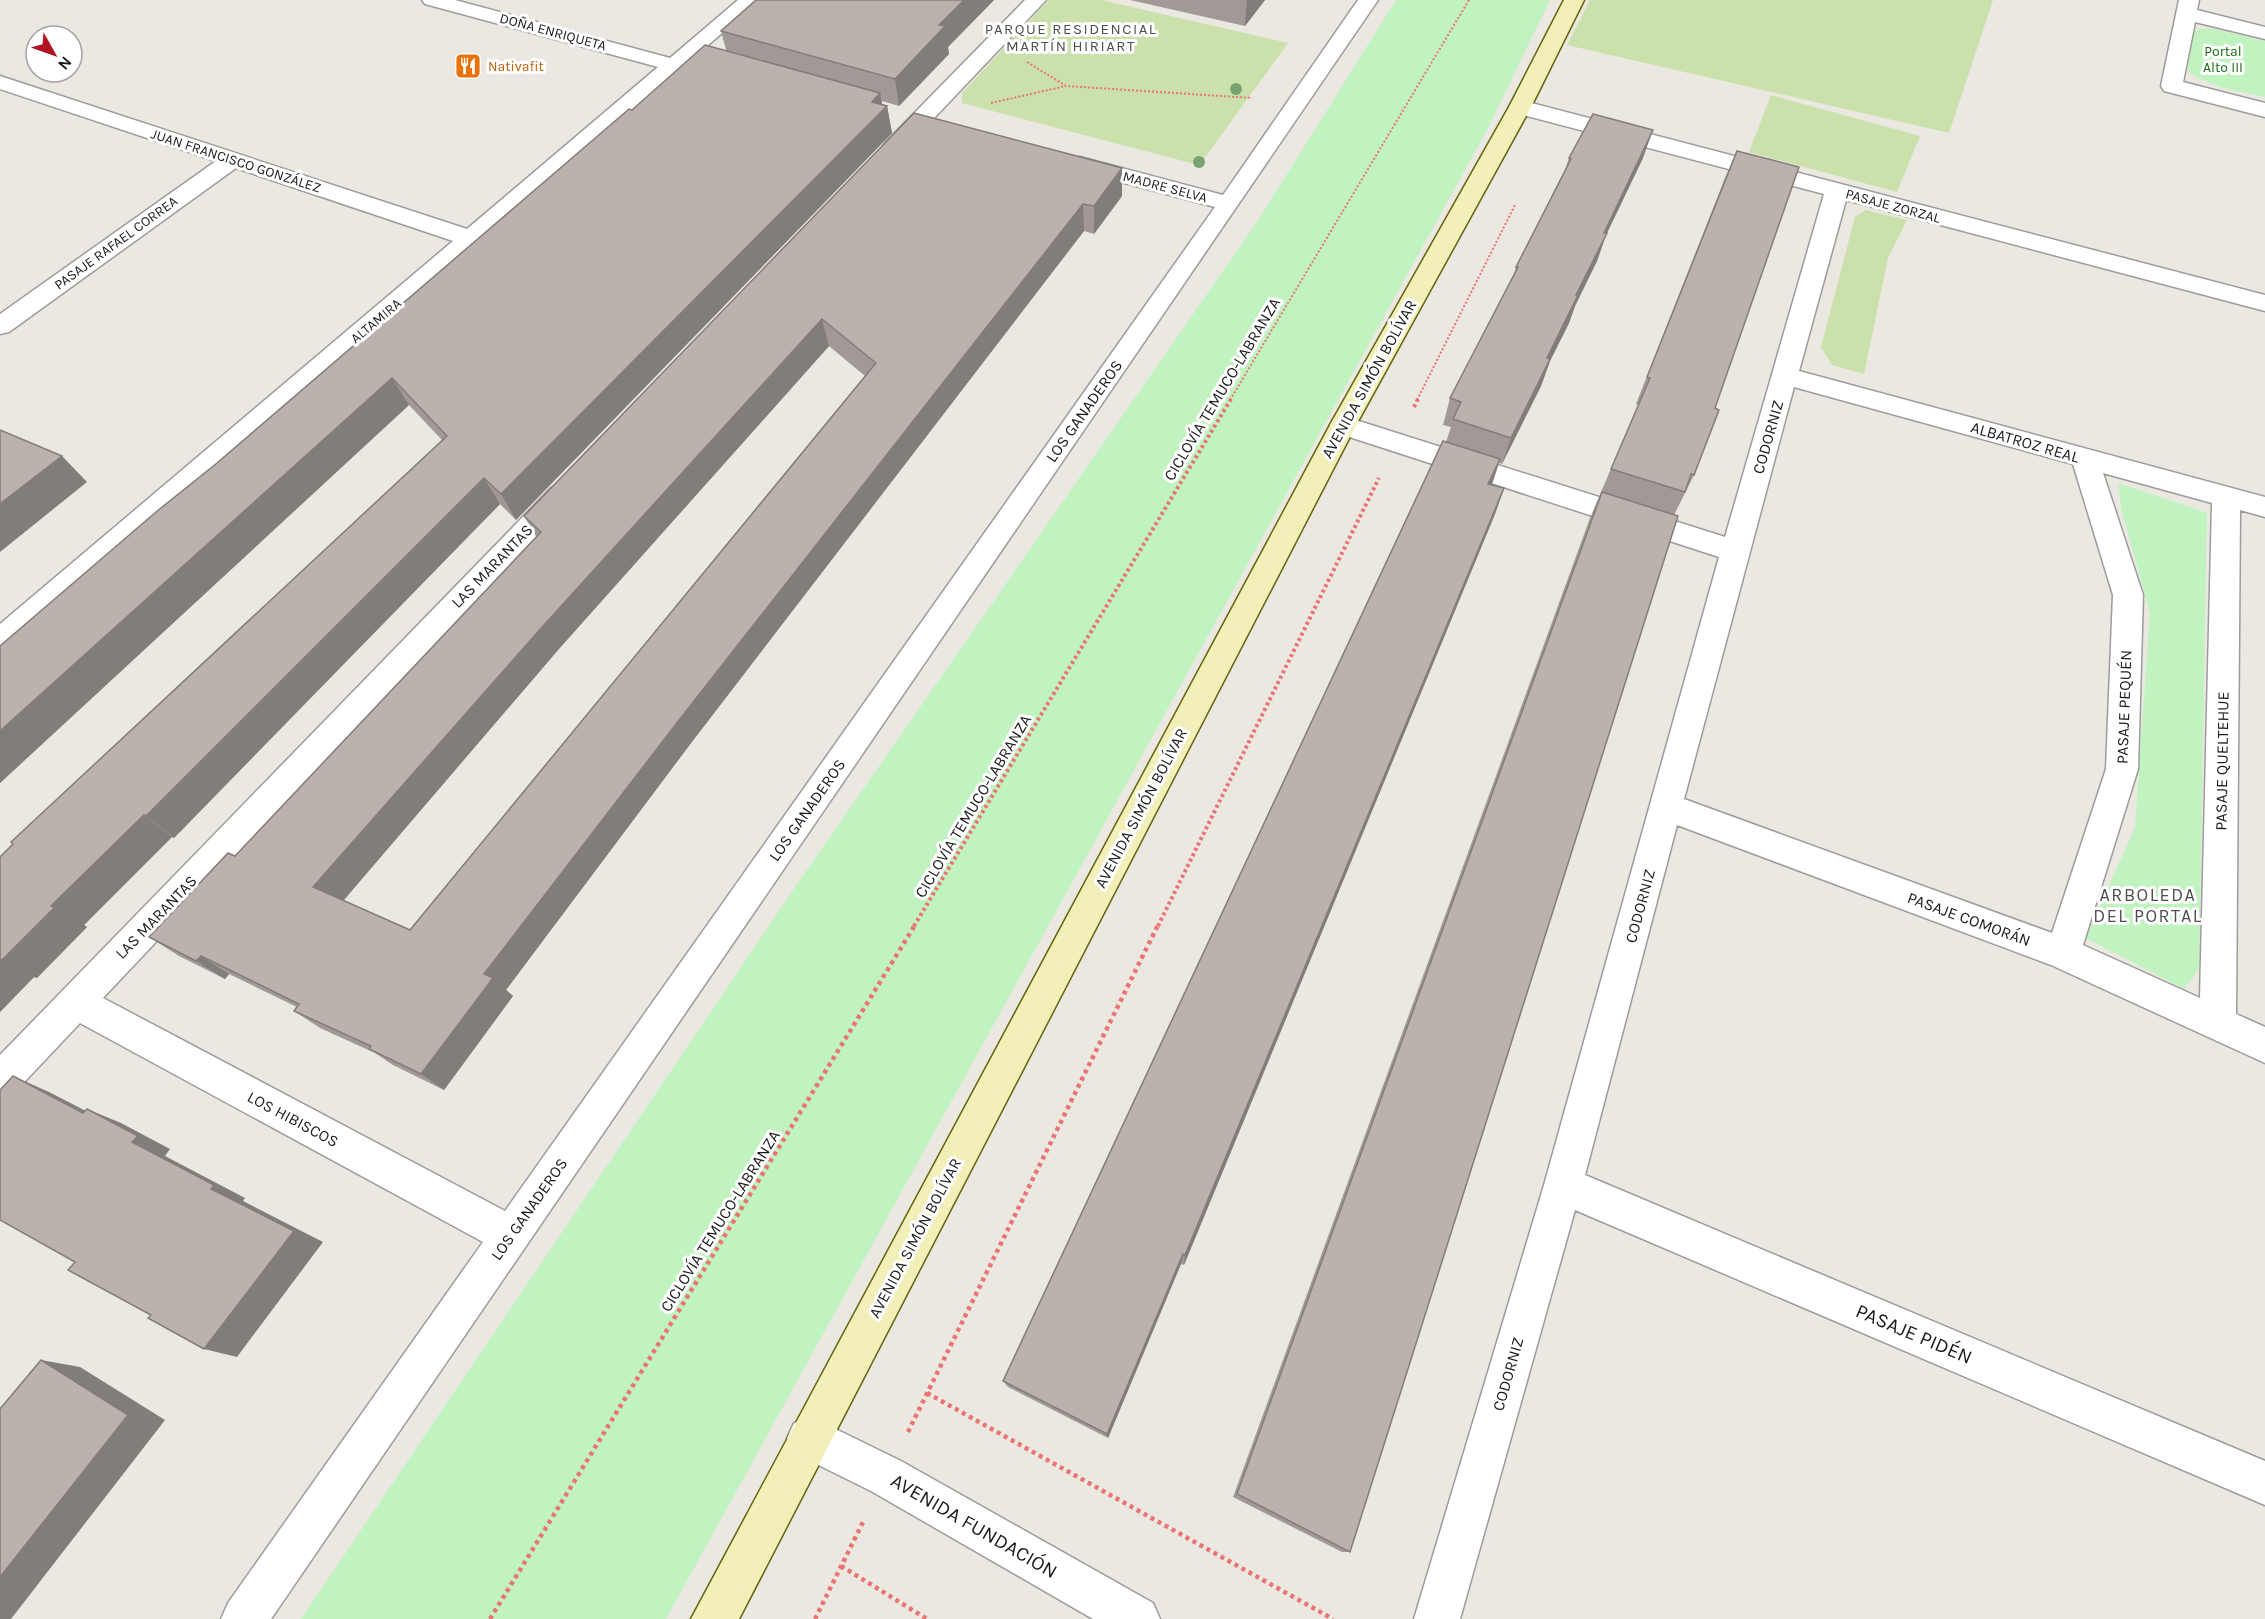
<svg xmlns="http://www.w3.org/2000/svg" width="2265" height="1619" viewBox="0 0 2265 1619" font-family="Karla,sans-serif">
	<rect width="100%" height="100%" fill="#ebe7e1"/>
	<path fill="#cbe1ab" d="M 1049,0 L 1101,0 L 1288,43 L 1204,159 L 1191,163 L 962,103 L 962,93 Z
		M 1590,0 L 1993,0 L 1949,133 L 1567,45 Z
		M 1771,95 L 1920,136 L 1897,192 L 1749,152 Z
		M 1866,210 L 1907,220 L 1888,258 L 1864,374 L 1832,365 L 1821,347 L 1855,217 Z"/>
	<path fill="#c1f3c1" d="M 1396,0 L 1550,0 L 1488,128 L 666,1619 L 301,1619 L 791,893 L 1257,222 Z
		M 2199,29 L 2215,29 L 2265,41 L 2265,97 C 2238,91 2211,88 2188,71 L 2192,34 Z
		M 2118,483 L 2207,513 L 2199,969 L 2184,989 L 2086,938 L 2135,827 L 2150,613 L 2122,512 Z"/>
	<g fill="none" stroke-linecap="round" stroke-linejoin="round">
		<defs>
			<path id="street" d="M 422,0 L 455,0 L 670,58 L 738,0 L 760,0 L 11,650 L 0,654 L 0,624 L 453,241 L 236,168 L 9,332 L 0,334 L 0,314 L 216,161 L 0,89 L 0,76 L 467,229 L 658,67 L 425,4 Z
				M 1025,0 L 1046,0 L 901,153 L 893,155 L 885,153 L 882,148 L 885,143 Z
				M 1358,0 L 1378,0 L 271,1619 L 221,1619 L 228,1603 L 483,1242 L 80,1023 L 13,1094 L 0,1099 L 0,1055 L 551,488 L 561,485 L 571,488 L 575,495 L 571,502 L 103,998 L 505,1211 L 1215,207 L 1072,169 L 1069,164 L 1072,159 L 1080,157 L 1223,195 Z
				M 2179,0 L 2199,0 L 2197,10 L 2265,27 L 2265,39 L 2195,22 L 2183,82 L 2265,103 L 2265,117 L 2164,91 L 2161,86 Z
				M 1520,100 L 2265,295 L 2265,311 L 1846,200 L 1799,371 L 2265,497 L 2265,517 L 2240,510 L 2236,1014 L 2265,1027 L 2265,1063 L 2051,965 L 1677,825 L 1585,1175 L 2265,1461 L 2265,1505 L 1575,1210 L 1460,1619 L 1414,1619 L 1544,1185 L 1719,557 L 1334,432 L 1330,425 L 1334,418 L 1343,416 L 1725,537 L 1824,194 L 1512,112 L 1509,107 L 1512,102 ZM 1794,387 L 2073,464 L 2113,595 L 2106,769 L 2052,933 L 1684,799 ZM 2103,473 L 2212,503 L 2200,998 L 2083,945 L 2138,769 L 2143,595 Z
				M 809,1416 L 901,1461 L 1153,1603 L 1160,1619 L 1093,1619 L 871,1491 L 794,1453 L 787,1438 L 794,1423 Z"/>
			<path id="secondary" d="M 1564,0 L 1584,0 L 1531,107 L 1356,425 L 739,1619 L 691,1619 L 1330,425 L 1509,107 Z"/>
		</defs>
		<use href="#street" stroke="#9c9c9c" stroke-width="3"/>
		<use href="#secondary" stroke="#63640f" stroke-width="3"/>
		<path stroke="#eb7473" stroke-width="2" stroke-dasharray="2 2" stroke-linecap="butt" d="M 1027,62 L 1066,86 L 1252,98
			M 991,103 L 1066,86
			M 1230,400 L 1469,0
			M 1417,400 L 1515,205"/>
		<path stroke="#eb7473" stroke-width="4" stroke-dasharray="3 3" stroke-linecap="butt" d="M 1414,407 L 1418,399
			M 914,926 L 1231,399
			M 1158,926 L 1379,478"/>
		<path stroke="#eb7473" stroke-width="4.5" stroke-dasharray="4 4" stroke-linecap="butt" d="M 927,1393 L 1333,1619
			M 908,1432 L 1158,925
			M 841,1566 L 927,1619
			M 490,1619 L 915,925
			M 815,1619 L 863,1522"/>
		<use href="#street" fill="#fff" fill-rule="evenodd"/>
		<use href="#secondary" fill="#f2f0b8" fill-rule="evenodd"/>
	</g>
	<g fill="#76a371">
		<circle cx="1236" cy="89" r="6"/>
		<circle cx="1199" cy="162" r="6"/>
	</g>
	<path fill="#a19996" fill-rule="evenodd" d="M 756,0 L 994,0 L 948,47 L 949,54 L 899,106 L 882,101 L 882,104 L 887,106 L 892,133 L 516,520 L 500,504 L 174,838 L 172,837 L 84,925 L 87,927 L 37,978 L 34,977 L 0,1012 L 0,857 L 442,440 L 409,405 L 0,783 L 0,646 L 217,463 L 632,110 L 726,50 L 721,31 Z
		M 1130,0 L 1265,0 L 1245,26 Z
		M 914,113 L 1122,168 L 1122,196 L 1094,234 L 1084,231 L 688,747 L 506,990 L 513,996 L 444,1090 L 393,1065 L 375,1053 L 320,1028 L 294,1011 L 297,1007 L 229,974 L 225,979 L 179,956 L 149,937 L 235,856 L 537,538 L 524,516 ZM 829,346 L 865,376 L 410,930 L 343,900 L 558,650 Z
		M 1737,151 L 1715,408 L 1694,475 L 1674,515 L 1350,1552 L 1342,1552 L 1233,1497 L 1590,518 L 1638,405 L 1636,404 L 1725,178 Z
		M 1569,158 L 1643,158 L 1606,235 L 1597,261 L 1575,306 L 1569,323 L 1550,361 L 1541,386 L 1502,464 L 1499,463 L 1492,485 L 1504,488 L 1495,514 L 1184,1265 L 1181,1264 L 1108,1438 L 1008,1387 L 1003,1381 L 1446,442 L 1451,427 L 1443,425 L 1450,398 L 1513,277 L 1516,267 L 1565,170 Z"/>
	<path fill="#837d7a" d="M 964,0 L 994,0 L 948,47 L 949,54 L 899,106 L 895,79 L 939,25 Z
		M 1247,0 L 1265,0 L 1245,26 Z
		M 880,93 L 883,110 L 887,106 L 892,133 L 516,520 L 501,494 Z
		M 1653,130 L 1643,158 L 1606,235 L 1597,261 L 1575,306 L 1569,323 L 1550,361 L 1541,386 L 1502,464 L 1511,438 L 1604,233 Z
		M 1122,168 L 1122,196 L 1094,234 L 1094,206 Z
		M 1083,204 L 1084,231 L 688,747 L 506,990 L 513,996 L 444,1090 L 421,1074 L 484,974 L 676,724 Z
		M 822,319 L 829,346 L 558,650 L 338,907 L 313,887 L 543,626 Z
		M 392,378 L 409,405 L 0,783 L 0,731 Z
		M 62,456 L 87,482 L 0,552 L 0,504 Z
		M 1500,459 L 1491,486 L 1488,484 Z
		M 484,478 L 500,504 L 174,838 L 146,816 Z
		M 1504,488 L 1495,514 L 1184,1265 L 1185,1255 Z
		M 144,815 L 172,837 L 84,925 L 87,927 L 37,978 L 34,977 L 0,1012 L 0,959 L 51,906 Z
		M 201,956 L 229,974 L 225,979 L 196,961 Z
		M 13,1076 L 49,1092 L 117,1127 L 83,1113 Z
		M 87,1109 L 121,1123 L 170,1149 L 165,1156 L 245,1198 L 243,1201 L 323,1242 L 237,1357 L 204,1349 L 211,1189 L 132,1142 Z
		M 1183,1254 L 1181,1264 L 1108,1438 L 1107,1434 Z
		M 41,1360 L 80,1367 L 165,1420 L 11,1619 L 0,1619 L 0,1577 Z"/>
	<path fill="#bbb2ae" stroke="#837d7a" stroke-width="1.5" fill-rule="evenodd" d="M 756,0 L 964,0 L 939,25 L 945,26 L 895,79 L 721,31 Z
		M 705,45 L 880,93 L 872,102 L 887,106 L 501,494 L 484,478 L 146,816 L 144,815 L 51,906 L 54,908 L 2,960 L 0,959 L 0,857 L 13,844 L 11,842 L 447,436 L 392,378 L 0,731 L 0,646 L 156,512 L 217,463 L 629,109 L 632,110 Z
		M 914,113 L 1122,168 L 1094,206 L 1083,204 L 676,724 L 484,974 L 493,978 L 421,1074 L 369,1049 L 371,1046 L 294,1011 L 299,1004 L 201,956 L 196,961 L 149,937 L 228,853 L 235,856 L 541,532 L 524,516 ZM 822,319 L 876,363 L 410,930 L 313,887 L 543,626 Z
		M 1593,114 L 1653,130 L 1604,233 L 1607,233 L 1576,295 L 1578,295 L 1547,358 L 1550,359 L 1511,438 L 1453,419 L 1461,402 L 1450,398 L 1518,267 L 1516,267 L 1571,159 L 1569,158 Z
		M 1737,151 L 1799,167 L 1715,408 L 1719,410 L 1694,475 L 1691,474 L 1685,492 L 1611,469 L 1650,378 L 1647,377 Z
		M 0,430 L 62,456 L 0,504 Z
		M 1443,441 L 1500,459 L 1488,484 L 1504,488 L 1185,1255 L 1183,1254 L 1107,1434 L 1003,1381 Z
		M 1602,492 L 1678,516 L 1350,1552 L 1237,1494 Z
		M 13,1076 L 83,1113 L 87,1109 L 138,1136 L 132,1142 L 214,1185 L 211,1189 L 294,1231 L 204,1349 L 148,1318 L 151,1315 L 68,1270 L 75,1262 L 0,1220 L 0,1090 Z
		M 41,1360 L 128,1415 L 0,1577 L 0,1409 Z"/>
	<defs>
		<symbol id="restaurant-square" viewBox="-11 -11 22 22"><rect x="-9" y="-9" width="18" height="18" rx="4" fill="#e8710a" stroke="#fff"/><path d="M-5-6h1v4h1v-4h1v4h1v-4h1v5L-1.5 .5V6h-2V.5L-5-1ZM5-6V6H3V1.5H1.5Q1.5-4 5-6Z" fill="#fff"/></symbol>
	</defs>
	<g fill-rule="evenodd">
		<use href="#restaurant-square" x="453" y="51" width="30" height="30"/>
	</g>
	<g text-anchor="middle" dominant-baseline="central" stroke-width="6" stroke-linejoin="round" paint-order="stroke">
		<g font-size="14" fill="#1b1b1b" stroke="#fff">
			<text transform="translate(553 32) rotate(15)">DOÑA ENRIQUETA</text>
			<text transform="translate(236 161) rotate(18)">JUAN FRANCISCO GONZÁLEZ</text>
			<text transform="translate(1165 187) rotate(15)">MADRE SELVA</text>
			<text transform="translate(1893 206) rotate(15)">PASAJE ZORZAL</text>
			<text transform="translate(116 243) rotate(-36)">PASAJE RAFAEL CORREA</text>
			<text transform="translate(376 321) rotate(-40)">ALTAMIRA</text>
		</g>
		<g font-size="14" fill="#166c15" stroke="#fff">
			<text x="2223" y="51">Portal<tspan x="2223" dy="16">Alto III</tspan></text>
		</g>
		<g font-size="14" fill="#c56008" stroke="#fff" text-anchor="start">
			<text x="488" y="66">Nativafit</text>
		</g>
		<g font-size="15" letter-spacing="1.5" fill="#4e4e4e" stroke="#fff">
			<text x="1071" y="29">PARQUE RESIDENCIAL<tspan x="1071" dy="17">MARTÍN HIRIART</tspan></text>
		</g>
		<g font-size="16" fill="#1b1b1b" stroke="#fff">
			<text transform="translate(1369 379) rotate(-61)">AVENIDA SIMÓN BOLÍVAR</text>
			<text transform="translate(1222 389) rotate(-59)">CICLOVÍA TEMUCO-LABRANZA</text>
			<text transform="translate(1084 411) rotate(-55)">LOS GANADEROS</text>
			<text transform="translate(1768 437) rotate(-74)">CODORNIZ</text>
			<text transform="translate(2025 442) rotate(16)">ALBATROZ REAL</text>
			<text transform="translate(492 566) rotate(-46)">LAS MARANTAS</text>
			<text transform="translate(2124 707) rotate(-88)">PASAJE PEQUÉN</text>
			<text transform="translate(2222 761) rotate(-89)">PASAJE QUELTEHUE</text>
			<text transform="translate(973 806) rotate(-59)">CICLOVÍA TEMUCO-LABRANZA</text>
			<text transform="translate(1141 808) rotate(-62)">AVENIDA SIMÓN BOLÍVAR</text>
			<text transform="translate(807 810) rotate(-55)">LOS GANADEROS</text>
			<text transform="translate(1640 906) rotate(-75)">CODORNIZ</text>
			<text transform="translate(156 917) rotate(-46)">LAS MARANTAS</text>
			<text transform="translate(1969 919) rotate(20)">PASAJE COMORÁN</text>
			<text transform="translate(293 1119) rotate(28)">LOS HIBISCOS</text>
			<text transform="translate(529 1209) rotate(-55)">LOS GANADEROS</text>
			<text transform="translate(720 1221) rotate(-58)">CICLOVÍA TEMUCO-LABRANZA</text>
			<text transform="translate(915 1238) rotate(-62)">AVENIDA SIMÓN BOLÍVAR</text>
			<text transform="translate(1508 1374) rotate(-74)">CODORNIZ</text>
		</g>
		<g font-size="18" letter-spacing="1.5" fill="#4e4e4e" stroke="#fff">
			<text x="2148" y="895">ARBOLEDA<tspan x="2148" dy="21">DEL PORTAL</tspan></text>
		</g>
		<g font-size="20" fill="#1b1b1b" stroke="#fff">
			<text transform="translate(1914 1334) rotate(23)">PASAJE PIDÉN</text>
			<text transform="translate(974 1526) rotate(30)">AVENIDA FUNDACIÓN</text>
		</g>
	</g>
	<g transform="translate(54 54) rotate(130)"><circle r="28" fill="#ffffff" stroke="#a4a4a4" stroke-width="1.5"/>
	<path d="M0-4.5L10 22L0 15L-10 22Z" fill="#b21322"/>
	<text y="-9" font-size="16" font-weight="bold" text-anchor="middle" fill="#1b1b1b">N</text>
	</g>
</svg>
